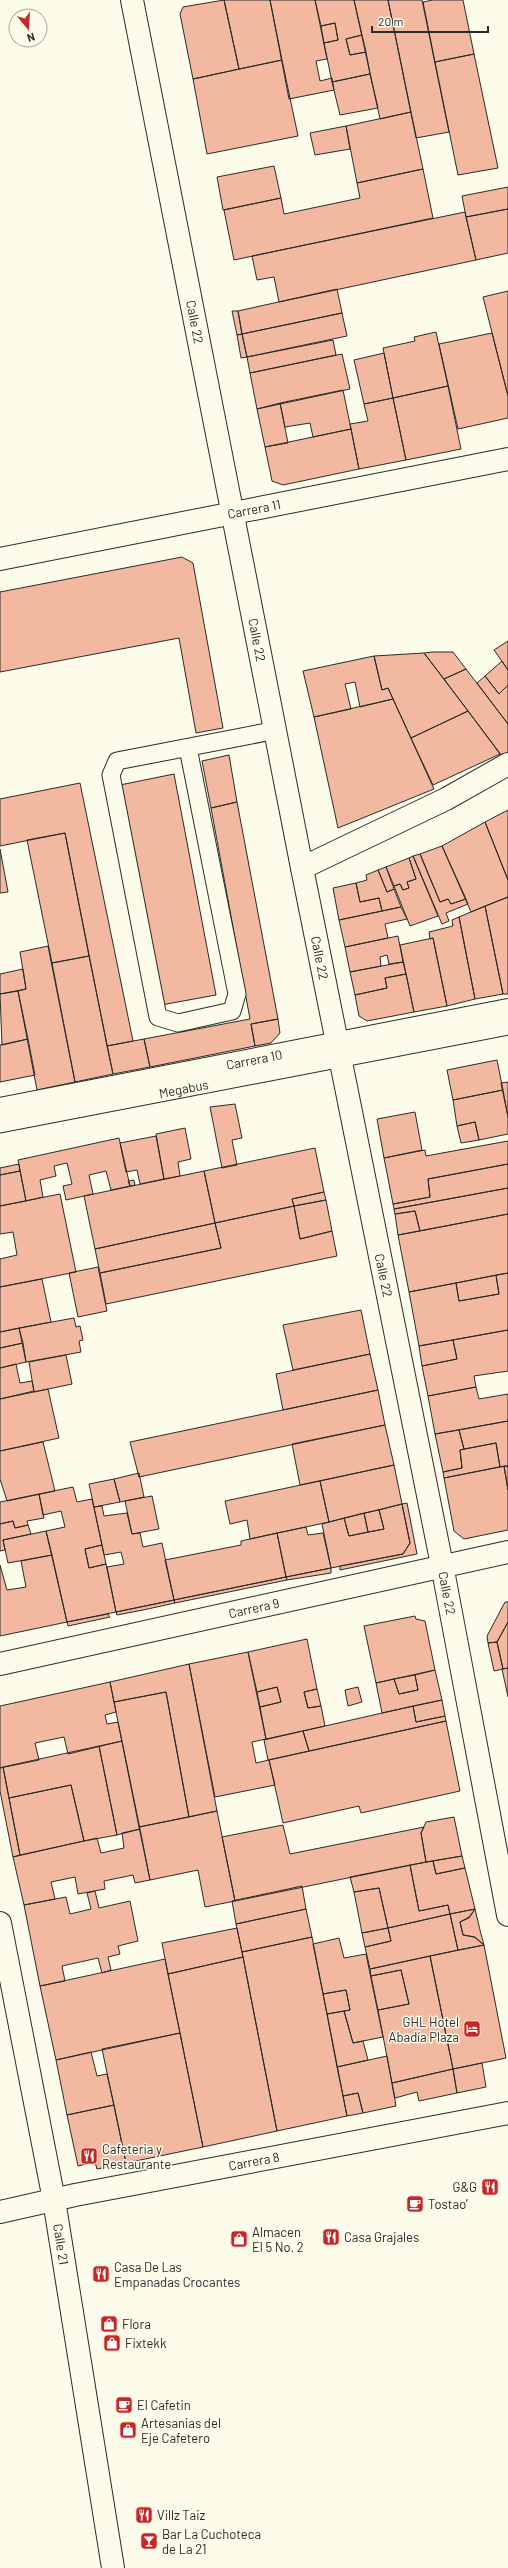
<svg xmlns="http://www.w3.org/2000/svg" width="508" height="2568" viewBox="0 0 508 2568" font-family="Barlow,sans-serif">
	<rect width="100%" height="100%" fill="#fdfbea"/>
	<path fill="#f2b8a0" stroke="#2b2b2b" d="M 224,0 L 239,69 L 193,79 L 180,14 L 183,7 Z
		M 224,0 L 270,0 L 282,60 L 239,69 Z
		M 270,0 L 315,0 L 327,59 L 316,61 L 320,81 L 332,78 L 334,90 L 289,99 Z
		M 315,0 L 354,0 L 362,35 L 346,39 L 350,55 L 366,52 L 370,74 L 332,82 L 324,43 L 338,40 L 335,23 L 321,26 Z
		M 354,0 L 388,0 L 411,112 L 380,119 Z
		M 388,0 L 422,0 L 449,132 L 416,138 Z
		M 433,0 L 463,0 L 474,54 L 435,62 L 423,2 Z
		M 335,23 L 338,40 L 324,43 L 321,26 Z
		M 362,35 L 366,52 L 350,55 L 346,39 Z
		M 474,54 L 498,168 L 458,175 L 435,62 Z
		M 282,60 L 298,136 L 207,154 L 193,79 Z
		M 370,74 L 378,108 L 340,115 L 332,82 Z
		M 411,112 L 423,169 L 357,183 L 346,126 Z
		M 346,126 L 350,149 L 315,155 L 310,133 Z
		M 274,166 L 281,198 L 223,210 L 217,177 Z
		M 423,169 L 433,218 L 234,260 L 224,210 L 281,198 L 284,214 L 360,198 L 357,183 Z
		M 508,187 L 508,209 L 466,217 L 462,196 Z
		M 508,209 L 508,253 L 476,260 L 466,217 Z
		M 465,212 L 476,260 L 279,302 L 274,277 L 257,280 L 252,256 Z
		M 337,289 L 342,313 L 242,334 L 238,311 Z
		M 508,291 L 508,396 L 483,297 Z
		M 232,311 L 238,311 L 242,334 L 237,335 Z
		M 342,313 L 347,336 L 247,357 L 242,334 Z
		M 436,332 L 448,386 L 393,398 L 383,348 L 415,341 L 414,337 Z
		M 492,333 L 508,396 L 508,418 L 458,429 L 439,344 Z
		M 242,334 L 247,357 L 241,358 L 237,335 Z
		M 333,340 L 336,355 L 250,373 L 247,357 Z
		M 384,353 L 393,398 L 364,404 L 354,360 Z
		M 342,354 L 350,389 L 257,409 L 250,373 Z
		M 448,386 L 461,449 L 406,460 L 393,398 Z
		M 343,390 L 351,429 L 313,437 L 310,423 L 285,427 L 280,403 Z
		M 393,398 L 406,460 L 359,469 L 350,424 L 368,421 L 364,404 Z
		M 280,403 L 288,443 L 265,447 L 257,409 Z
		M 351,429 L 359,469 L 283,485 L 272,481 L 265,447 Z
		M 182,557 L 193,563 L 223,728 L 196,733 L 179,638 L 0,672 L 0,592 Z
		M 508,641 L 508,670 L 494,650 Z
		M 432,652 L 453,652 L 466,669 L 444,679 L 424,653 Z
		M 424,653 L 468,711 L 411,738 L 388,688 L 382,690 L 374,656 Z
		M 374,656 L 382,690 L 388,688 L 393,699 L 360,707 L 355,682 L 345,684 L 351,709 L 314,717 L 303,671 Z
		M 502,661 L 508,670 L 508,685 L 499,694 L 485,676 Z
		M 466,669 L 508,724 L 508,753 L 502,756 L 444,679 Z
		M 485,676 L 499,694 L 508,685 L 508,724 L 477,683 Z
		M 393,699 L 434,789 L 338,828 L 314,717 Z
		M 468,711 L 500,754 L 433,785 L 411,738 Z
		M 229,755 L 237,802 L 211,808 L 202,761 Z
		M 174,774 L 216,995 L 161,1005 L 120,785 Z
		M 80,783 L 133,1041 L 107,1046 L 65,833 L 0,846 L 0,799 Z
		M 237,802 L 278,1019 L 251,1024 L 255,1046 L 150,1067 L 144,1039 L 250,1019 L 211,808 Z
		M 508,810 L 508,880 L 485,822 Z
		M 485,822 L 508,880 L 508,897 L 471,912 L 442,846 Z
		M 65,833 L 89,956 L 52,963 L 27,840 Z
		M 442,846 L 466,899 L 451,904 L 448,899 L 440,902 L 420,854 Z
		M 0,849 L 8,892 L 0,893 Z
		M 420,854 L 440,902 L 448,899 L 451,904 L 466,899 L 468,904 L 446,913 L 449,921 L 442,924 L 413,856 Z
		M 413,856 L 438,916 L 410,926 L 394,886 L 400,884 L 403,890 L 409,888 L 407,882 L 416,879 L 409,858 Z
		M 409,858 L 416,879 L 407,882 L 409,888 L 403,890 L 400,884 L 394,886 L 386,867 Z
		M 386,867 L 394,889 L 387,892 L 378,870 Z
		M 378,870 L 387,892 L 394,889 L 401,907 L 382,911 L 379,898 L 360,902 L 356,883 L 367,880 L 366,875 Z
		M 356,883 L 360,902 L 379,898 L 382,911 L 339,920 L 333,888 Z
		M 508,897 L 508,994 L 503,994 L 485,906 Z
		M 485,906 L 503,994 L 475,999 L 459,917 Z
		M 401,907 L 407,919 L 385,924 L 388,938 L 345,947 L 339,920 Z
		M 459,917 L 475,999 L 447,1006 L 433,938 L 430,939 L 429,932 L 453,926 L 452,920 Z
		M 398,936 L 403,962 L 389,964 L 387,955 L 380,957 L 381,966 L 350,972 L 345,947 Z
		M 433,938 L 447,1006 L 414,1012 L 400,945 Z
		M 48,946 L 75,1082 L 37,1090 L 18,991 L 26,989 L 20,952 Z
		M 89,956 L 113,1074 L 75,1082 L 52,963 Z
		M 403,962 L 406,974 L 385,978 L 387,988 L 355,995 L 350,972 Z
		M 23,969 L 26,989 L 0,994 L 0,974 Z
		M 406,974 L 414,1012 L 367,1021 L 359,1016 L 355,995 L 387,988 L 385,978 Z
		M 18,991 L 28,1039 L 2,1045 L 0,994 Z
		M 278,1019 L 280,1033 L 271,1043 L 255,1046 L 251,1024 Z
		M 28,1039 L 35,1075 L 0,1082 L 0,1045 Z
		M 144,1039 L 150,1067 L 113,1074 L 107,1046 Z
		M 497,1060 L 503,1090 L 453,1100 L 447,1070 Z
		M 508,1082 L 508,1117 L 501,1083 Z
		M 503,1090 L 508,1117 L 508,1134 L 479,1140 L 475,1122 L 457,1126 L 453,1100 Z
		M 235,1104 L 242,1138 L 232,1140 L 237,1165 L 222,1168 L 210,1107 Z
		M 415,1112 L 422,1150 L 384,1158 L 377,1119 Z
		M 475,1122 L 479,1140 L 461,1143 L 457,1126 Z
		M 185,1128 L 191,1159 L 178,1162 L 180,1176 L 164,1179 L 156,1134 Z
		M 156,1136 L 164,1179 L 140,1184 L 137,1170 L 126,1172 L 120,1143 Z
		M 119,1138 L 130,1186 L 111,1190 L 106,1171 L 89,1175 L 93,1194 L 66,1200 L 63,1186 L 72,1184 L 67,1163 L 54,1166 L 56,1176 L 40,1180 L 43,1197 L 26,1201 L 18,1160 Z
		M 508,1141 L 508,1164 L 428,1179 L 430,1197 L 393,1204 L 384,1158 L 425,1150 L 426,1156 Z
		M 315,1148 L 324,1192 L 292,1199 L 294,1206 L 215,1223 L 204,1171 Z
		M 19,1164 L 20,1171 L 0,1175 L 0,1168 Z
		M 508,1164 L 508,1188 L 394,1209 L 393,1204 L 430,1197 L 428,1179 Z
		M 20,1171 L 26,1201 L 0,1206 L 0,1175 Z
		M 204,1171 L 215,1223 L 95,1249 L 84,1196 Z
		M 134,1180 L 135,1185 L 130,1186 L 128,1181 Z
		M 508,1188 L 508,1214 L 420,1231 L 415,1211 L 395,1214 L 394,1209 Z
		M 324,1192 L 326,1200 L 294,1206 L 292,1199 Z
		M 60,1194 L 76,1272 L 0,1287 L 0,1259 L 17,1255 L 13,1232 L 0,1234 L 0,1206 Z
		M 326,1200 L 332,1231 L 300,1239 L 294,1206 Z
		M 294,1206 L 300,1239 L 332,1231 L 337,1256 L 106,1304 L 100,1273 L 221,1248 L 215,1223 Z
		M 415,1211 L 420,1231 L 398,1235 L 395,1214 Z
		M 508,1214 L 508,1273 L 409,1292 L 398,1235 Z
		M 215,1223 L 221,1248 L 100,1273 L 95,1249 Z
		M 98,1267 L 107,1311 L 78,1317 L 69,1273 Z
		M 508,1273 L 508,1330 L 419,1346 L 409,1292 L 456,1283 L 459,1301 L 499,1294 L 496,1275 Z
		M 496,1275 L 499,1294 L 459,1301 L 456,1283 Z
		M 42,1279 L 51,1322 L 0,1332 L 0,1287 Z
		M 361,1310 L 370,1354 L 293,1370 L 283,1325 Z
		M 74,1318 L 76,1327 L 80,1326 L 83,1340 L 79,1341 L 81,1352 L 26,1362 L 19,1328 Z
		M 19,1328 L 23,1343 L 0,1348 L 0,1332 Z
		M 508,1330 L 508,1371 L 474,1376 L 476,1387 L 428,1396 L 422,1366 L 457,1359 L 453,1340 Z
		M 453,1340 L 457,1359 L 422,1366 L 419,1346 Z
		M 23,1343 L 26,1362 L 0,1368 L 0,1348 Z
		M 370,1354 L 378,1390 L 283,1410 L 276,1374 Z
		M 66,1355 L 72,1384 L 34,1392 L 29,1362 Z
		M 16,1364 L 20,1383 L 32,1381 L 34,1391 L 0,1399 L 0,1368 Z
		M 476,1387 L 479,1399 L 508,1394 L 508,1421 L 435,1434 L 428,1396 Z
		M 48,1389 L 59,1438 L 0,1451 L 0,1399 Z
		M 378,1390 L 385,1425 L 139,1477 L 130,1442 Z
		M 508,1421 L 508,1466 L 500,1467 L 496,1443 L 464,1449 L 459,1430 Z
		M 385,1425 L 394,1465 L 300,1485 L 292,1444 Z
		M 459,1430 L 464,1449 L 460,1450 L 462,1468 L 443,1472 L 435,1434 Z
		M 43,1442 L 55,1491 L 7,1501 L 0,1479 L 0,1451 Z
		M 496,1443 L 500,1467 L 444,1478 L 443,1472 L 462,1468 L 460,1450 Z
		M 394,1465 L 402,1504 L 329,1522 L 320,1481 Z
		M 504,1466 L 508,1490 L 508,1530 L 464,1539 L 454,1531 L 444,1478 Z
		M 504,1466 L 508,1466 L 508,1490 Z
		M 139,1473 L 144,1497 L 120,1502 L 114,1479 Z
		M 114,1479 L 120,1502 L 94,1507 L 89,1484 Z
		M 320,1481 L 329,1522 L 250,1539 L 247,1520 L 230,1524 L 225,1501 Z
		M 73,1487 L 77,1502 L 92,1499 L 102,1545 L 85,1549 L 89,1568 L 106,1564 L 116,1612 L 67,1622 L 46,1531 L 65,1527 L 61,1511 L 43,1515 L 39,1494 Z
		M 39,1494 L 44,1518 L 27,1521 L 28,1525 L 15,1528 L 13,1521 L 0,1524 L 0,1502 Z
		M 152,1496 L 159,1529 L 132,1534 L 125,1501 Z
		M 407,1503 L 417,1554 L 340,1570 L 340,1566 L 403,1554 L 410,1543 L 402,1504 Z
		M 402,1504 L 410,1543 L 403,1554 L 331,1568 L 322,1524 L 344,1518 L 349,1536 L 384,1529 L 379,1510 Z
		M 102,1506 L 104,1516 L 127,1513 L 132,1534 L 140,1533 L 143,1547 L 162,1543 L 174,1600 L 116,1612 L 107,1567 L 124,1564 L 121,1552 L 104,1555 L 94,1507 Z
		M 379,1510 L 384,1529 L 368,1532 L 364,1513 Z
		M 364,1513 L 368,1532 L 349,1536 L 344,1518 Z
		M 13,1521 L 15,1528 L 28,1525 L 31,1534 L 3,1540 L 5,1550 L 0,1551 L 0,1524 Z
		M 306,1527 L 308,1535 L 323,1533 L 331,1568 L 286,1577 L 277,1533 Z
		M 46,1531 L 52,1555 L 8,1563 L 3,1540 Z
		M 277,1533 L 286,1577 L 174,1600 L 165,1560 L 241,1545 L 241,1541 Z
		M 102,1545 L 106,1564 L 89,1568 L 85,1549 Z
		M 52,1555 L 67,1622 L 0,1636 L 0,1565 L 7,1590 L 26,1587 L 21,1561 Z
		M 331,1568 L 331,1573 L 287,1580 L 286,1577 Z
		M 286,1577 L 287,1580 L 175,1603 L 174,1600 Z
		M 174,1600 L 175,1603 L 143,1610 L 117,1615 L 116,1612 Z
		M 505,1602 L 508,1602 L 508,1622 L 497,1642 L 488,1643 L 487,1636 Z
		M 108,1614 L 110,1617 L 68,1626 L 67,1622 Z
		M 415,1616 L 416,1619 L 425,1621 L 435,1670 L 376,1683 L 364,1626 Z
		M 508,1622 L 508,1668 L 503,1669 L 497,1642 Z
		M 307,1639 L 317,1689 L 304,1692 L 308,1708 L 321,1706 L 325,1726 L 266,1739 L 260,1707 L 281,1702 L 277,1687 L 257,1692 L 248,1652 Z
		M 497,1642 L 503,1669 L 494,1671 L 488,1643 Z
		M 248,1652 L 266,1739 L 252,1742 L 256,1763 L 269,1760 L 275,1785 L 215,1797 L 189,1664 Z
		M 189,1664 L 217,1811 L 189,1817 L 166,1692 L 114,1702 L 110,1682 Z
		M 508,1668 L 508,1697 L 502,1669 Z
		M 435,1670 L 442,1700 L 382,1713 L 376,1683 L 394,1679 L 399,1694 L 418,1690 L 415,1675 Z
		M 415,1675 L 418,1690 L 399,1694 L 394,1679 Z
		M 110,1682 L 116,1712 L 105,1715 L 107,1724 L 118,1722 L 122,1741 L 68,1754 L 64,1737 L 35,1743 L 39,1760 L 0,1768 L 0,1706 Z
		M 277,1687 L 281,1702 L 260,1707 L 257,1692 Z
		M 358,1687 L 362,1702 L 348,1706 L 345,1690 Z
		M 317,1689 L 321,1706 L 308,1708 L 304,1692 Z
		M 166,1692 L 189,1817 L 139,1827 L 114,1702 Z
		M 442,1700 L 445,1716 L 416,1722 L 413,1706 Z
		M 413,1706 L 416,1722 L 445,1716 L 446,1721 L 309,1751 L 303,1731 Z
		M 446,1721 L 460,1791 L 361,1813 L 359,1806 L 283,1823 L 269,1760 Z
		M 303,1731 L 309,1751 L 268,1760 L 264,1740 Z
		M 122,1741 L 140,1829 L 117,1835 L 99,1746 Z
		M 99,1746 L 117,1835 L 84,1841 L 71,1785 L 9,1798 L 3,1767 Z
		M 3,1767 L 20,1855 L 13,1857 L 0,1791 L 0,1768 Z
		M 71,1785 L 84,1841 L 20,1855 L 9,1798 Z
		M 217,1811 L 235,1901 L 205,1907 L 198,1870 L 150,1880 L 139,1827 Z
		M 454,1817 L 462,1856 L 426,1862 L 421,1833 L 426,1822 Z
		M 283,1825 L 290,1854 L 424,1827 L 421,1833 L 426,1862 L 235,1901 L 222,1837 Z
		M 140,1829 L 150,1880 L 135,1883 L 133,1875 L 104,1881 L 105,1889 L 78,1894 L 75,1877 L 51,1882 L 55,1899 L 24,1905 L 13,1857 L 97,1838 L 101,1853 L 124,1848 L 122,1833 Z
		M 462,1856 L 465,1868 L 436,1874 L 433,1861 Z
		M 433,1861 L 436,1874 L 465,1868 L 475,1909 L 450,1914 L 448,1905 L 419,1911 L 410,1865 Z
		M 410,1865 L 419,1911 L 448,1905 L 450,1914 L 388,1928 L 379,1888 L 354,1892 L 350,1877 Z
		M 302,1886 L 306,1909 L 236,1924 L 232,1901 Z
		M 379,1888 L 388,1928 L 362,1933 L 354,1892 Z
		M 95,1891 L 99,1908 L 130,1901 L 138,1941 L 118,1946 L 120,1954 L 108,1957 L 111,1970 L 102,1973 L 98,1958 L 62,1966 L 65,1981 L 40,1986 L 24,1905 L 66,1897 L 70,1914 L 91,1909 L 87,1893 Z
		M 306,1909 L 312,1937 L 242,1952 L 236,1924 Z
		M 475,1909 L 480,1930 L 484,1945 L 475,1937 L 463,1935 L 460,1922 L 469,1917 Z
		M 475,1909 L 469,1918 L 460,1922 L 463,1935 L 474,1937 L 484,1945 L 458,1950 L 450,1914 Z
		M 450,1914 L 458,1950 L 370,1969 L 365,1947 L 391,1941 L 388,1928 Z
		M 237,1928 L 243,1957 L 168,1974 L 162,1943 Z
		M 388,1928 L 391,1941 L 365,1947 L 362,1933 Z
		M 312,1937 L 347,2116 L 277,2131 L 242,1952 Z
		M 339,1938 L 344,1958 L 366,1954 L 383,2037 L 353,2043 L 344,2011 L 350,2010 L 346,1990 L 323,1994 L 313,1944 Z
		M 484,1945 L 506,2058 L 453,2069 L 430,1956 Z
		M 430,1956 L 453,2069 L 392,2083 L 378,2010 L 409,2004 L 401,1970 L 371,1976 L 370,1969 Z
		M 243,1957 L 277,2131 L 203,2147 L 168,1974 Z
		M 165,1959 L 180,2033 L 56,2060 L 40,1986 Z
		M 401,1970 L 409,2004 L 378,2010 L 371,1976 Z
		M 346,1990 L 350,2010 L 327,2014 L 323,1994 Z
		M 344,2011 L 353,2043 L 363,2041 L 368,2060 L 337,2067 L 327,2014 Z
		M 180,2033 L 203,2147 L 126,2163 L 102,2049 Z
		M 91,2052 L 97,2076 L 107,2074 L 114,2105 L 67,2115 L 56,2060 Z
		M 387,2056 L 396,2106 L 363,2113 L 358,2093 L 343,2096 L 337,2067 Z
		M 482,2063 L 486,2087 L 457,2093 L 453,2069 Z
		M 453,2069 L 457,2093 L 419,2101 L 417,2092 L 395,2098 L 392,2083 Z
		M 358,2093 L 363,2113 L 347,2116 L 343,2096 Z
		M 114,2105 L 126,2163 L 97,2169 L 95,2162 L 78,2166 L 67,2115 Z"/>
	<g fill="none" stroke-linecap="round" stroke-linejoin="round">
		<defs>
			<g id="service">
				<path d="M 188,748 L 237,994 L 232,1011 L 178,1023 L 158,1017 L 111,775 L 117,761 L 277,730"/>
				<path id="s1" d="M 0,1124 L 508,1026"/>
			</g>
			<g id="minor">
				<path id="s2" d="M 132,0 L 302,868 L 442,1565 L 508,1915"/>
				<path id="s3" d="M 0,559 L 508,459"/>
				<path d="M 302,868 L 446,799 L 508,764"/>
				<path id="s4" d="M 0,1109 L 508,1010"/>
				<path id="s5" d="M 0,1664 L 508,1552"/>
				<path id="s6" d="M 0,1923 L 54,2200 L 113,2568"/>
			</g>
			<g id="secondary">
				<path id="s7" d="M 0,2212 L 75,2195 L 508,2113"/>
			</g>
		</defs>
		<use href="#service" stroke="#2b2b2b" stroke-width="19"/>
		<use href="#minor" stroke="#2b2b2b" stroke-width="24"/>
		<use href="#secondary" stroke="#2b2b2b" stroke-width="24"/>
		<use href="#service" stroke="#fdfbea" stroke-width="17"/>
		<use href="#minor" stroke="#fdfbea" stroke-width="22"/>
		<use href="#secondary" stroke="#fdfbea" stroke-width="22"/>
	</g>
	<defs>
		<symbol id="hotel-square" viewBox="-11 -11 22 22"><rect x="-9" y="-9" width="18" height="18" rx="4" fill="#c62828" stroke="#fdfbea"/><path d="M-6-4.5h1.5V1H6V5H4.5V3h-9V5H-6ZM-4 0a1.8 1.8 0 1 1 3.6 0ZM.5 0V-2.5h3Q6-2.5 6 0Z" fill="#fff"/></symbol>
		<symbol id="restaurant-square" viewBox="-11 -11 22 22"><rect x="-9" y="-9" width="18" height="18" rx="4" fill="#c62828" stroke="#fdfbea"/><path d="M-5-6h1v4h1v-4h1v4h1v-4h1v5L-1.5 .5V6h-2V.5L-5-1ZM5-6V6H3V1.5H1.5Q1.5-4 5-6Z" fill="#fff"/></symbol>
		<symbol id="cafe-square" viewBox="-11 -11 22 22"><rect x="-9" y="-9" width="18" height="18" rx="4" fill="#c62828" stroke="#fdfbea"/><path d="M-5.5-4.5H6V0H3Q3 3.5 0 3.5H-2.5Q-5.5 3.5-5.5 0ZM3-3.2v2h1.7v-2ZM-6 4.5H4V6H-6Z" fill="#fff"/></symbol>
		<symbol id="shop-square" viewBox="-11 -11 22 22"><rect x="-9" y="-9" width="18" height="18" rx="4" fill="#c62828" stroke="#fdfbea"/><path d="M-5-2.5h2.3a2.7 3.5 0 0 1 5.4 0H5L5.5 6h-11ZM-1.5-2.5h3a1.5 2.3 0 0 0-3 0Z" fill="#fff"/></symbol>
		<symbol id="bar-square" viewBox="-11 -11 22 22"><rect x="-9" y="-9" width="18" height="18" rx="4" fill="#c62828" stroke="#fdfbea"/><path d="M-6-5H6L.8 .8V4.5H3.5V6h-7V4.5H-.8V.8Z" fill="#fff"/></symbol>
	</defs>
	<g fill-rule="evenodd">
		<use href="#hotel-square" x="462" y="2019" width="20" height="20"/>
		<use href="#restaurant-square" x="79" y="2146" width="20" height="20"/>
		<use href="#restaurant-square" x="480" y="2177" width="20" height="20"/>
		<use href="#cafe-square" x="405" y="2194" width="20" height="20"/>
		<use href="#restaurant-square" x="321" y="2227" width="20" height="20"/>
		<use href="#shop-square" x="229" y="2229" width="20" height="20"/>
		<use href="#restaurant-square" x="91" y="2264" width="20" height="20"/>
		<use href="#shop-square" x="99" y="2314" width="20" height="20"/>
		<use href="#shop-square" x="102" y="2333" width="20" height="20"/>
		<use href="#cafe-square" x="114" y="2395" width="20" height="20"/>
		<use href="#shop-square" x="118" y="2420" width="20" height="20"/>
		<use href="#restaurant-square" x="134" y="2505" width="20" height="20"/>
		<use href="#bar-square" x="139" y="2531" width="20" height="20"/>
	</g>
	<g text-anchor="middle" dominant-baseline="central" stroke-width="3" stroke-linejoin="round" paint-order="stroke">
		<g font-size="13" fill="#2b2b2b" stroke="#fdfbea">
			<text stroke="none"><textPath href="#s2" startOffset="328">Calle 22</textPath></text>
			<text stroke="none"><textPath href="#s3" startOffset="259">Carrera 11</textPath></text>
			<text stroke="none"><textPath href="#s2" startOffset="652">Calle 22</textPath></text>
			<text stroke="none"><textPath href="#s2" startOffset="976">Calle 22</textPath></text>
			<text stroke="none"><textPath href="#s4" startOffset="259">Carrera 10</textPath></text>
			<text stroke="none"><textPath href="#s1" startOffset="187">Megabus</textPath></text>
			<text stroke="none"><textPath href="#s2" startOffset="1300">Calle 22</textPath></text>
			<text stroke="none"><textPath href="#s2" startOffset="1624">Calle 22</textPath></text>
			<text stroke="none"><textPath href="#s5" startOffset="260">Carrera 9</textPath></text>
			<text stroke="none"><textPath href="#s7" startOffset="259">Carrera 8</textPath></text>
			<text stroke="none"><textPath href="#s6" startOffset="327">Calle 21</textPath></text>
		</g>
		<g font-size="13" fill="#2b2b2b" stroke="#fdfbea" text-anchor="start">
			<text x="459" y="2022" text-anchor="end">GHL Hotel<tspan x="459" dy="15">Abadía Plaza</tspan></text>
			<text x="102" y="2149">Cafeteria y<tspan x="102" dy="15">Restaurante</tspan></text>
			<text x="477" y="2187" text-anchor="end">G&amp;G</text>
			<text x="428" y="2204">Tostao’</text>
			<text x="252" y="2232">Almacen<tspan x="252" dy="15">El 5 No. 2</tspan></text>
			<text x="344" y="2237">Casa Grajales</text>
			<text x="114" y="2267">Casa De Las<tspan x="114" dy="15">Empanadas Crocantes</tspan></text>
			<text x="122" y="2324">Flora</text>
			<text x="125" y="2343">Fixtekk</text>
			<text x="137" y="2405">El Cafetin</text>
			<text x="141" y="2423">Artesanias del<tspan x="141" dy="15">Eje Cafetero</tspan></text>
			<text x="157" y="2515">Villz Taiz</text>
			<text x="162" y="2534">Bar La Cuchoteca<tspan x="162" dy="15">de La 21</tspan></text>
		</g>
	</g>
	<g transform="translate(28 28) rotate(162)"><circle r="19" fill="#fdfbea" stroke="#a9a89e"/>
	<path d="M0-3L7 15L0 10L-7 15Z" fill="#c62828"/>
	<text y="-6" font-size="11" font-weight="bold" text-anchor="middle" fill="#2b2b2b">N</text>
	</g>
	<path d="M372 26v6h116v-6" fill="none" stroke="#2b2b2b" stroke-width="2"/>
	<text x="378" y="26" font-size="12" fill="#2b2b2b" stroke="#fdfbea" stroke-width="3" paint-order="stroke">20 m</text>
</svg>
